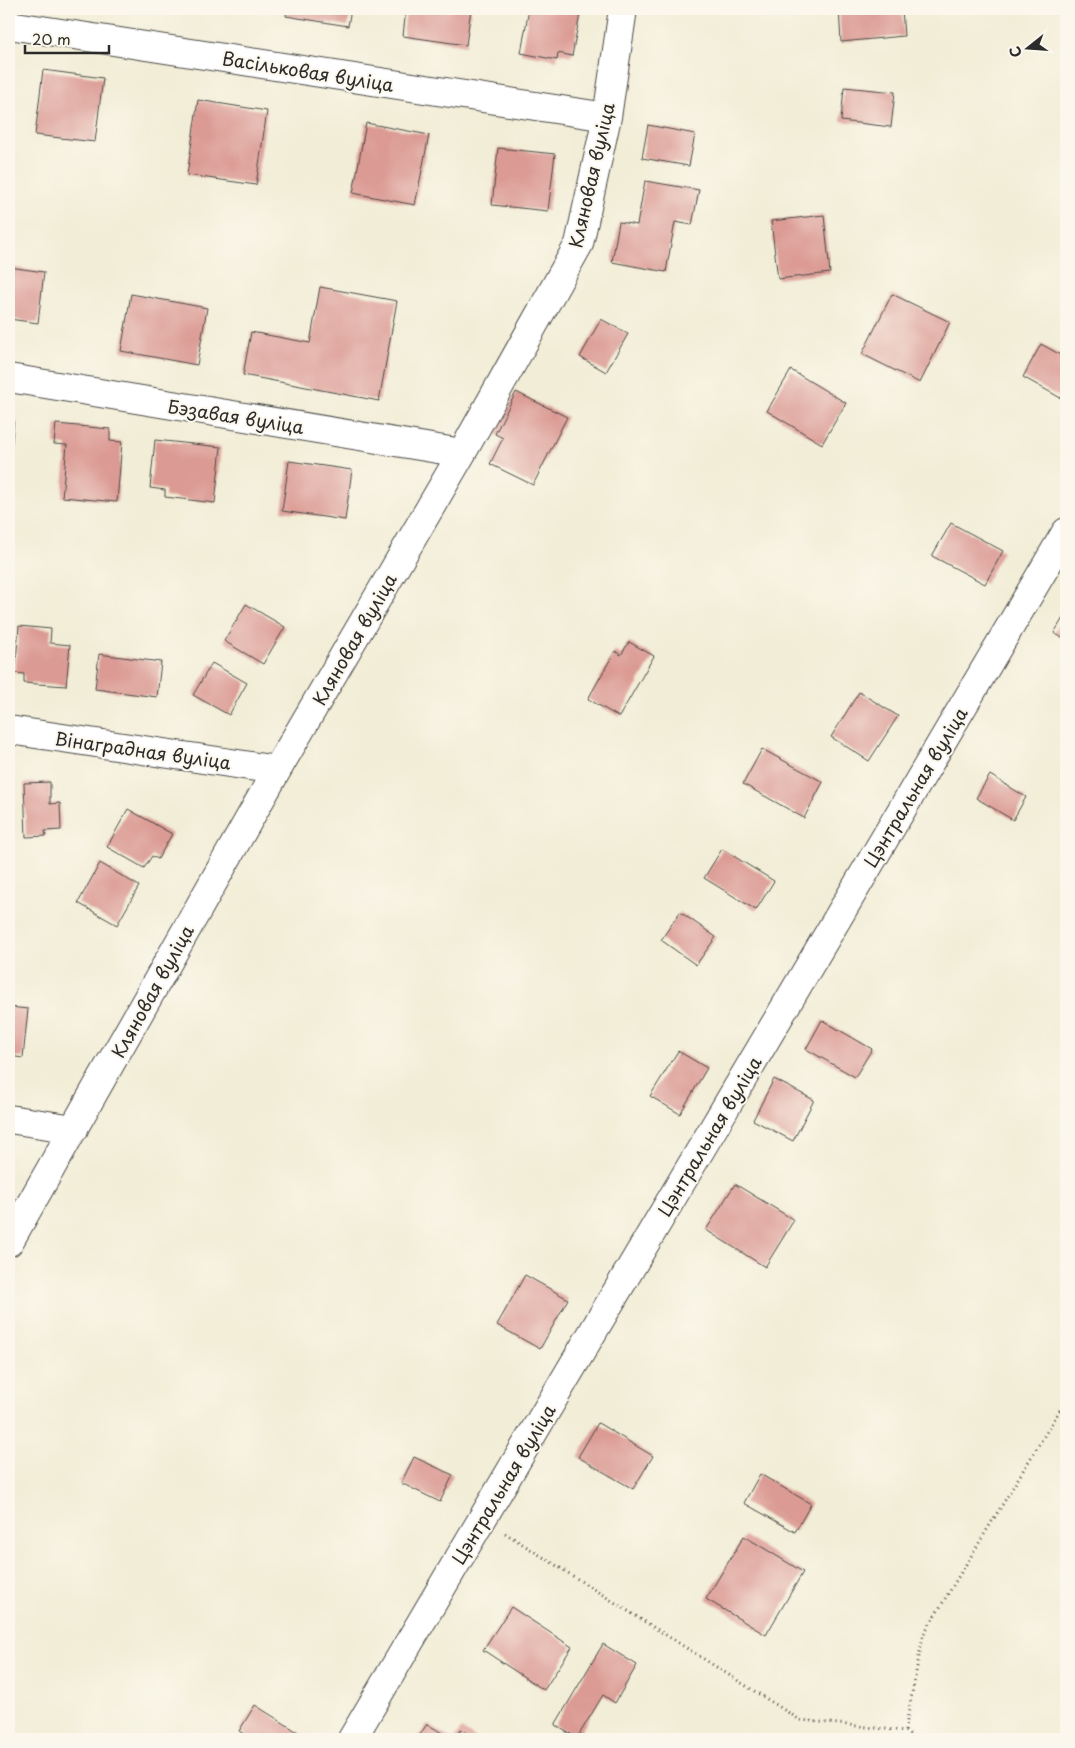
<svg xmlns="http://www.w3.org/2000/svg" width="1075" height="1748" viewBox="0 0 1075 1748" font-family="'Playpen Sans',sans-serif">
	<rect width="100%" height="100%" fill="#fbf7ec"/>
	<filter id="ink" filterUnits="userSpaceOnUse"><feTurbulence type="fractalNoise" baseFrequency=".02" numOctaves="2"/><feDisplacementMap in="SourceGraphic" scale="10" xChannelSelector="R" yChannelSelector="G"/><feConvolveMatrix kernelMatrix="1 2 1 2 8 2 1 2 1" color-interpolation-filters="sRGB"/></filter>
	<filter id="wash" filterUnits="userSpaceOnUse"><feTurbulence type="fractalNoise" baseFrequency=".0096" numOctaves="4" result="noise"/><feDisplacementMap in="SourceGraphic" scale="20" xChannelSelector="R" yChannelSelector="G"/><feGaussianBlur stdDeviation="1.12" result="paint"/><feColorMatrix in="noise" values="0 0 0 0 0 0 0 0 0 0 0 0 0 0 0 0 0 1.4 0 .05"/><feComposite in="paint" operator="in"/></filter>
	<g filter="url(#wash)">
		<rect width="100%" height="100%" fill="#f2edd6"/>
		<g id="blocks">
			<path fill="#db9b94" d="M 287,9 L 351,9 L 348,26 L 286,16 Z
				M 406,9 L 471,9 L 466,45 L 403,36 Z
				M 529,9 L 581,9 L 572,56 L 558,53 L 557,60 L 521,53 Z
				M 839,9 L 902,9 L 904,36 L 841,42 Z
				M 43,70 L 103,78 L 95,142 L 35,135 Z
				M 844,87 L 895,92 L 891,127 L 841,121 Z
				M 198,100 L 267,111 L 256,185 L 187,175 Z
				M 366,123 L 429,135 L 415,205 L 353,193 Z
				M 648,125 L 695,134 L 689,166 L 642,158 Z
				M 498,148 L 555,154 L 548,211 L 492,205 Z
				M 645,181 L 699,190 L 692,225 L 675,222 L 666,272 L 612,262 L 619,222 L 637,225 Z
				M 824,215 L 830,273 L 778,279 L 771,221 Z
				M 9,267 L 44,272 L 38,323 L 9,319 Z
				M 320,287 L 397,301 L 379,401 L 243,375 L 251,332 L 310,343 Z
				M 131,294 L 207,308 L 197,365 L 121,351 Z
				M 892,294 L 950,322 L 920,383 L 862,354 Z
				M 601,319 L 628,334 L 606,372 L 580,357 Z
				M 1041,344 L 1066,358 L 1066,401 L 1023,377 Z
				M 791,370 L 846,403 L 822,444 L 767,411 Z
				M 516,392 L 567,417 L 533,485 L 490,464 L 503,438 L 495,434 Z
				M 9,419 L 14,419 L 10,461 L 9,461 Z
				M 56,424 L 110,429 L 110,441 L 122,442 L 117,502 L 62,497 L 67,445 L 54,444 Z
				M 155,440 L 221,447 L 215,503 L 165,497 L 165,490 L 150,488 Z
				M 289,461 L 352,470 L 345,520 L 282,511 Z
				M 951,523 L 1003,551 L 985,584 L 932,556 Z
				M 246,604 L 285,627 L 263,664 L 224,641 Z
				M 1066,613 L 1066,640 L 1054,633 Z
				M 19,626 L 51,629 L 50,643 L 70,645 L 66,686 L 24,683 L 24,674 L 15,673 Z
				M 629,642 L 654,656 L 619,717 L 588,699 L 615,651 L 621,655 Z
				M 99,654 L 161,662 L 157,697 L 95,689 Z
				M 212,663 L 247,683 L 229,715 L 193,695 Z
				M 859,692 L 898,716 L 869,761 L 831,737 Z
				M 762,749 L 823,782 L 804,818 L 743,784 Z
				M 990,775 L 1026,797 L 1013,820 L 976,798 Z
				M 50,782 L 50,804 L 60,803 L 61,830 L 45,831 L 46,836 L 26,837 L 24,783 Z
				M 128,809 L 172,834 L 158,859 L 152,856 L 144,868 L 107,847 Z
				M 722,849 L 774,881 L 756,910 L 704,878 Z
				M 100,863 L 139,886 L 117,925 L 78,903 Z
				M 680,912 L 716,937 L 696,965 L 661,940 Z
				M 9,1007 L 28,1009 L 23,1058 L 9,1056 Z
				M 822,1020 L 872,1049 L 855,1077 L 806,1049 Z
				M 678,1051 L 707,1068 L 680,1114 L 650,1096 Z
				M 774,1079 L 814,1100 L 793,1141 L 753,1120 Z
				M 735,1184 L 794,1220 L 765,1267 L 706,1230 Z
				M 525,1275 L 568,1299 L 540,1349 L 497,1325 Z
				M 598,1423 L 653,1456 L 633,1489 L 578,1457 Z
				M 414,1457 L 453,1475 L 440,1502 L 401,1483 Z
				M 760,1474 L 811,1504 L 795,1532 L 744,1503 Z
				M 744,1536 L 803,1572 L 766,1635 L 706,1599 Z
				M 511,1607 L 572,1647 L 544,1690 L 483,1650 Z
				M 603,1644 L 637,1665 L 615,1703 L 603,1695 L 577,1738 L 555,1725 Z
				M 255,1705 L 304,1736 L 302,1739 L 252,1739 L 239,1731 Z
				M 427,1724 L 452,1739 L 417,1739 Z
				M 461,1729 L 477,1739 L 454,1739 Z"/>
		</g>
	</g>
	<g filter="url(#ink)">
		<use href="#blocks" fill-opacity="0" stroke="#494845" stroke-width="1"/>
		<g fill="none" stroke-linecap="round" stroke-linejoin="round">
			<defs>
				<path id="minor" d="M 9,25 L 607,117
					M 9,378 L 462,453
					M 9,730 L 277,770
					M 9,1119 L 74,1129
					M 9,1242 L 277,770 L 462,453 L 579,244 L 607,117 L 623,9
					M 352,1739 L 1066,532"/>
			</defs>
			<use href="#minor" stroke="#494845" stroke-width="30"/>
			<path stroke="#494845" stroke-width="3" stroke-dasharray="1 4" stroke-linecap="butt" d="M 505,1533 L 800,1720 L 905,1731 L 914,1739
				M 905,1731 L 923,1635 L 1066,1400"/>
			<use href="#minor" stroke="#fff" stroke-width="28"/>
		</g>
	</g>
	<g text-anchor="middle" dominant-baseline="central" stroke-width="4" stroke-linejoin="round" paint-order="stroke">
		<g font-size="18" fill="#2b2b2b" stroke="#fbf7ec">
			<text transform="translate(308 71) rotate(9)">Васільковая вуліца</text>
			<text transform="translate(591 175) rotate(-77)">Кляновая вуліца</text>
			<text transform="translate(236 416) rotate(9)">Бэзавая вуліца</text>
			<text transform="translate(354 639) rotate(-60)">Кляновая вуліца</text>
			<text transform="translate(143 750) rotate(8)">Вінаградная вуліца</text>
			<text transform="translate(915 787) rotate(-59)">Цэнтральная вуліца</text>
			<text transform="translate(152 991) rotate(-61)">Кляновая вуліца</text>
			<text transform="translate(709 1136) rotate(-59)">Цэнтральная вуліца</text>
			<text transform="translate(503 1484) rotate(-59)">Цэнтральная вуліца</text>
		</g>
	</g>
	<rect width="1075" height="1748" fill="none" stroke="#fbf7ec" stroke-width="30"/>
	<g transform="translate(1028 48) rotate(253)" stroke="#fbf7ec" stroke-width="4" paint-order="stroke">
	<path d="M0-4L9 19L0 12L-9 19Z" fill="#2b2b2b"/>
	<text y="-8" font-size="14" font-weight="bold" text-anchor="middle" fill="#2b2b2b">С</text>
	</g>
	<path d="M25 45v8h84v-8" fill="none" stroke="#2b2b2b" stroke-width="2.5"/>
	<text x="32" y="45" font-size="15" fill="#2b2b2b" stroke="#fbf7ec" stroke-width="4" paint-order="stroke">20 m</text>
</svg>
